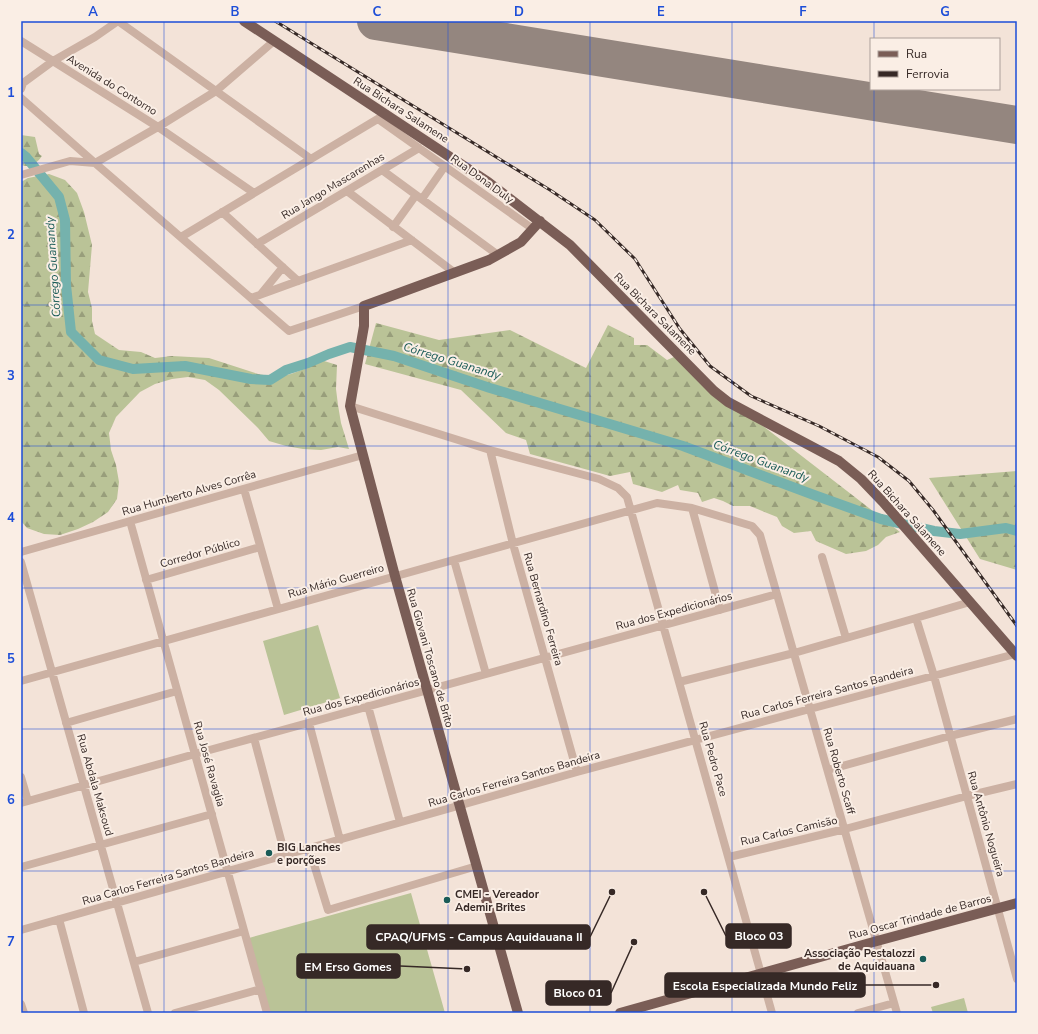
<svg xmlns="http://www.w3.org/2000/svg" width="1038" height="1034" viewBox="0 0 1038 1034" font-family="'Nunito Sans',sans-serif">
	<defs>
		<pattern id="forest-firs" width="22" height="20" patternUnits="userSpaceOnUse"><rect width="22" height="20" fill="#bac397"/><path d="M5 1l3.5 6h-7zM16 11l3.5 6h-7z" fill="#989e7b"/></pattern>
	</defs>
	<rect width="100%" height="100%" fill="#f3e3d8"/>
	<path fill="url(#forest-firs)" d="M 21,135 L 35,137 L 39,154 L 42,156 C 37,163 31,168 21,165 Z
		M 49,174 L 65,180 L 77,193 L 84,212 L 92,245 L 88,292 L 92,308 L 92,321 L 95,334 L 119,350 L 141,352 L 155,358 L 172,356 L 209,358 L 258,374 L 274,377 L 291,374 L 307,368 L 321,360 L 337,365 L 336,389 L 338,405 L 341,423 L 349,449 L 338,447 L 321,450 L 303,449 L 286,446 L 269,441 L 258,428 L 219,390 L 205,380 L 188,377 L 172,379 L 155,384 L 140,392 L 116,417 L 109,433 L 111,450 L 116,465 L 119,482 L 117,499 L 108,512 L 93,522 L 78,529 L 60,535 L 44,534 L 27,528 L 21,521 L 21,182 L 28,178 Z
		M 376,323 L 439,340 L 510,330 L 586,368 L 608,325 L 634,338 L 634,345 L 647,345 L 667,360 L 674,357 L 900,532 L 886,537 L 878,545 L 866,551 L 846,554 L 816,541 L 811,531 L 794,533 L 782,526 L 777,517 L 750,506 L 733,506 L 723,501 L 714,498 L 702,502 L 698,493 L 680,490 L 678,485 L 662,492 L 633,484 L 630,472 L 610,476 L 530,454 L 526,440 L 506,433 L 461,390 L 365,364 Z
		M 1017,471 L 1017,570 L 980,559 L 929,478 Z"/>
	<path fill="#bac397" d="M 318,625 L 340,698 L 284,715 L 263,641 Z
		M 411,893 L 445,1013 L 269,1013 L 249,938 Z
		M 964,998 L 968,1013 L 933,1013 L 931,1007 Z"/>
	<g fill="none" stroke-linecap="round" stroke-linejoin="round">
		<path stroke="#75b2ad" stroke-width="10" d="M 21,153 L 26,157 L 59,197 L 65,220 L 66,285 L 71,332 L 99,360 L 133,369 L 185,366 L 251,379 L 270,380 L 286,370 L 308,363 L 329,354 L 350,347 L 394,356 L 490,388 L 683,446 L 814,495 L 881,519 L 934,531 L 960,534 L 1006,528 L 1017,531"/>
		<path stroke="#94867f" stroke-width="38" d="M 376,21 L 1017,125"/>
		<path stroke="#ccb1a3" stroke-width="8" d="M 118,21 L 311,159
			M 21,41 L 158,127 L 254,193
			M 21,89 L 23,83 L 53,61 L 95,37 L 118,21
			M 21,98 L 95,163 L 158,127 L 216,91 L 274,41
			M 378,119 L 533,229
			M 382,170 L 498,255
			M 21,175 L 70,161 L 95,163 L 289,331 L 364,306
			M 347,191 L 455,273
			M 422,199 L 445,166
			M 222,212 L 298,281
			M 393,227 L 416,195
			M 181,237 L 386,114
			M 257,244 L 419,148
			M 261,294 L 283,267
			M 251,298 L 298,281 L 412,240
			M 350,406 L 490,450 L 599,479 L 618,488 L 627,497 L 772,1013
			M 490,450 L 513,544 L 577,772
			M 244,489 L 278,609
			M 692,508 L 752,526 L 760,535 L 897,1013
			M 130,521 L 267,1013
			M 21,552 L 363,455
			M 822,557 L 846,638
			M 454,560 L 486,674
			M 21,562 L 148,1013
			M 146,580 L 260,547
			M 916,618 L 970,602
			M 21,681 L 657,503 L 692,508 L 720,610
			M 679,682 L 794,653 L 916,618 L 934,676 L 1017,979
			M 368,706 L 400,822
			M 66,723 L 177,691
			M 309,723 L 340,840
			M 254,738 L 285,855
			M 828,770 L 950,736 L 1017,719
			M 21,777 L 28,801
			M 21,803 L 195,754 L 777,594
			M 309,848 L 328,910 L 477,866
			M 729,857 L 845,829 L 967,796 L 1017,784
			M 21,867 L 212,814
			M 59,919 L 84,1013
			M 21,930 L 577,772 L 810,709 L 1015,654
			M 134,962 L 244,931
			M 21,1004 L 24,1013
			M 175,1013 L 261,989
			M 858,1013 L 894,1003"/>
		<path stroke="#7a5d56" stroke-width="10" d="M 244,21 L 488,182 L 570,245 L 714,391 L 728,402 L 839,461 L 861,479 L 883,502 L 1017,656
			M 518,1013 L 395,576 L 350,406 L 364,326 L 364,306 L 489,260 L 521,242 L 540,221
			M 620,1013 L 877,941 L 1017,903"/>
		<defs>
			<path id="rail" d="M 275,21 L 550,190 L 595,220 L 635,259 L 680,329 L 710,366 L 751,396 L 819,426 L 878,457 L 909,481 L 933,510 L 1017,626"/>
		</defs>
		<use href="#rail" stroke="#362926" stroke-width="3"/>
		<use href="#rail" stroke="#faeee5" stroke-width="1.5" stroke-dasharray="4.5" stroke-linecap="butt"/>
	</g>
	<path fill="none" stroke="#1d4ed8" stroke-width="1" stroke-opacity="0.55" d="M 164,21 L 164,1013M 306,21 L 306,1013M 448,21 L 448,1013M 590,21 L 590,1013M 732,21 L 732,1013M 874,21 L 874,39M 874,89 L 874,1013M 21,163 L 1017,163M 21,305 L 1017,305M 21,446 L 1017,446M 21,588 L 1017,588M 21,729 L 1017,729M 21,871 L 1017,871"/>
	<g fill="#195b57" stroke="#faeee5" stroke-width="1.5">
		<circle cx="269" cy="853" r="4"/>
		<circle cx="447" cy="900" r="4"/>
		<circle cx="923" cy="959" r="4"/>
	</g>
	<g text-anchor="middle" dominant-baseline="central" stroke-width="4" stroke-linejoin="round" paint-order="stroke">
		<g font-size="11" fill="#362926" stroke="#faeee5">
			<text transform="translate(112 85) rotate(32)">Avenida do Contorno</text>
			<text transform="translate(401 110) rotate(33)">Rua Bichara Salamene</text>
			<text transform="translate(482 179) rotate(36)">Rua Dona Duly</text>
			<text transform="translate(333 186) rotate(-31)">Rua Jango Mascarenhas</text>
			<text transform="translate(655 314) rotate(45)">Rua Bichara Salamene</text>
			<text transform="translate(189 493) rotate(-16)">Rua Humberto Alves Corrêa</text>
			<text transform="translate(907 513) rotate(48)">Rua Bichara Salamene</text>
			<text transform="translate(200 553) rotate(-16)">Corredor Público</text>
			<text transform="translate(336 581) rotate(-16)">Rua Mário Guerreiro</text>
			<text transform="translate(543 609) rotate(74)">Rua Bernardino Ferreira</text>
			<text transform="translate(674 611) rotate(-15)">Rua dos Expedicionários</text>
			<text transform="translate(430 658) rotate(74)">Rua Giovani Toscano de Brito</text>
			<text transform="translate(827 693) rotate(-15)">Rua Carlos Ferreira Santos Bandeira</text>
			<text transform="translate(361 697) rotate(-15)">Rua dos Expedicionários</text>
			<text transform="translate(713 759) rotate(74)">Rua Pedro Pace</text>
			<text transform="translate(209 764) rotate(74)">Rua José Ravaglia</text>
			<text transform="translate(839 771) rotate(74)">Rua Roberto Scaff</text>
			<text transform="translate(514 779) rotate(-16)">Rua Carlos Ferreira Santos Bandeira</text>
			<text transform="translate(95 785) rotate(74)">Rua Abdala Maksoud</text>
			<text transform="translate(986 824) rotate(74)">Rua Antônio Nogueira</text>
			<text transform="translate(789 831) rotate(-13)">Rua Carlos Camisão</text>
			<text transform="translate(168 877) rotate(-16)">Rua Carlos Ferreira Santos Bandeira</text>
			<text transform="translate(920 917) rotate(-15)">Rua Oscar Trindade de Barros</text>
		</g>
		<g font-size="11" font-weight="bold" fill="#362926" stroke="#faeee5" text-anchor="start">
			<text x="277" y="847">BIG Lanches<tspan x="277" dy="13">e porções</tspan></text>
			<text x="455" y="894">CMEI - Vereador<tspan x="455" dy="13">Ademir Brites</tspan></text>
			<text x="915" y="953" text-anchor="end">Associação Pestalozzi<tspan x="915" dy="13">de Aquidauana</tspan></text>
		</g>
		<g font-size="12" font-style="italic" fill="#195b57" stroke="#faeee5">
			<text transform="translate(53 267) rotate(-94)">Córrego Guanandy</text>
			<text transform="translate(452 361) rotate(17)">Córrego Guanandy</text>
			<text transform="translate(761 461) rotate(20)">Córrego Guanandy</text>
		</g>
	</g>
	<path fill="none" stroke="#362926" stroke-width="1.5" d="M704 892L726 936M612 892L590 937M467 969L400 966M936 985L865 985M634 942L611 993"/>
	<g fill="#362926" stroke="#faeee5" stroke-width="1.5">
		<circle cx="704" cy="892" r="4"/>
		<circle cx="612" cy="892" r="4"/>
		<circle cx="467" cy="969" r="4"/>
		<circle cx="936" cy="985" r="4"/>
		<circle cx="634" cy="942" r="4"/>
	</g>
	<g fill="#362926" stroke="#362926" stroke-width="1.5">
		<rect x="726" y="924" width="65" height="24" rx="4"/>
		<rect x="367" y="925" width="223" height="24" rx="4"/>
		<rect x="297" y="954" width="103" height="24" rx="4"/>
		<rect x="665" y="973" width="200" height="24" rx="4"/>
		<rect x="546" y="981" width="65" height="24" rx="4"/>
	</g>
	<g font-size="12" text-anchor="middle" font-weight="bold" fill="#fff">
		<text x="759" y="940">Bloco 03</text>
		<text x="479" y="941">CPAQ/UFMS - Campus Aquidauana II</text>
		<text x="348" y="971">EM Erso Gomes</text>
		<text x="765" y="990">Escola Especializada Mundo Feliz</text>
		<text x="578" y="997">Bloco 01</text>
	</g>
	<rect width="1038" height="1034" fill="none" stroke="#faeee5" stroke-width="44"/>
	<rect x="870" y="38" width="130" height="52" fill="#faeee5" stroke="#ac9f99"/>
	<rect x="878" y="51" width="20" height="6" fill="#7a5d56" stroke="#ac9f99"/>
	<text x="906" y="58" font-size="12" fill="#362926">Rua</text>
	<rect x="878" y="71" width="20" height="6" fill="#362926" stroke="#ac9f99"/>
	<text x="906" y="78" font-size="12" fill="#362926">Ferrovia</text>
	<rect x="22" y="22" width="994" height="990" fill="none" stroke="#1d4ed8" stroke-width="1.5"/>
	<g font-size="13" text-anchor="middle" font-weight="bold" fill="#1d4ed8">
		<text x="93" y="16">A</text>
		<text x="235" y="16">B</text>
		<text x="377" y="16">C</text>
		<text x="519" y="16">D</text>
		<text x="661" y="16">E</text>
		<text x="803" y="16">F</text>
		<text x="945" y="16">G</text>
		<text x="11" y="97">1</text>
		<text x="11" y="239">2</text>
		<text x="11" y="380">3</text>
		<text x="11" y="522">4</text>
		<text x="11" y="663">5</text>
		<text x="11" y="804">6</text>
		<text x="11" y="946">7</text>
	</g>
</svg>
